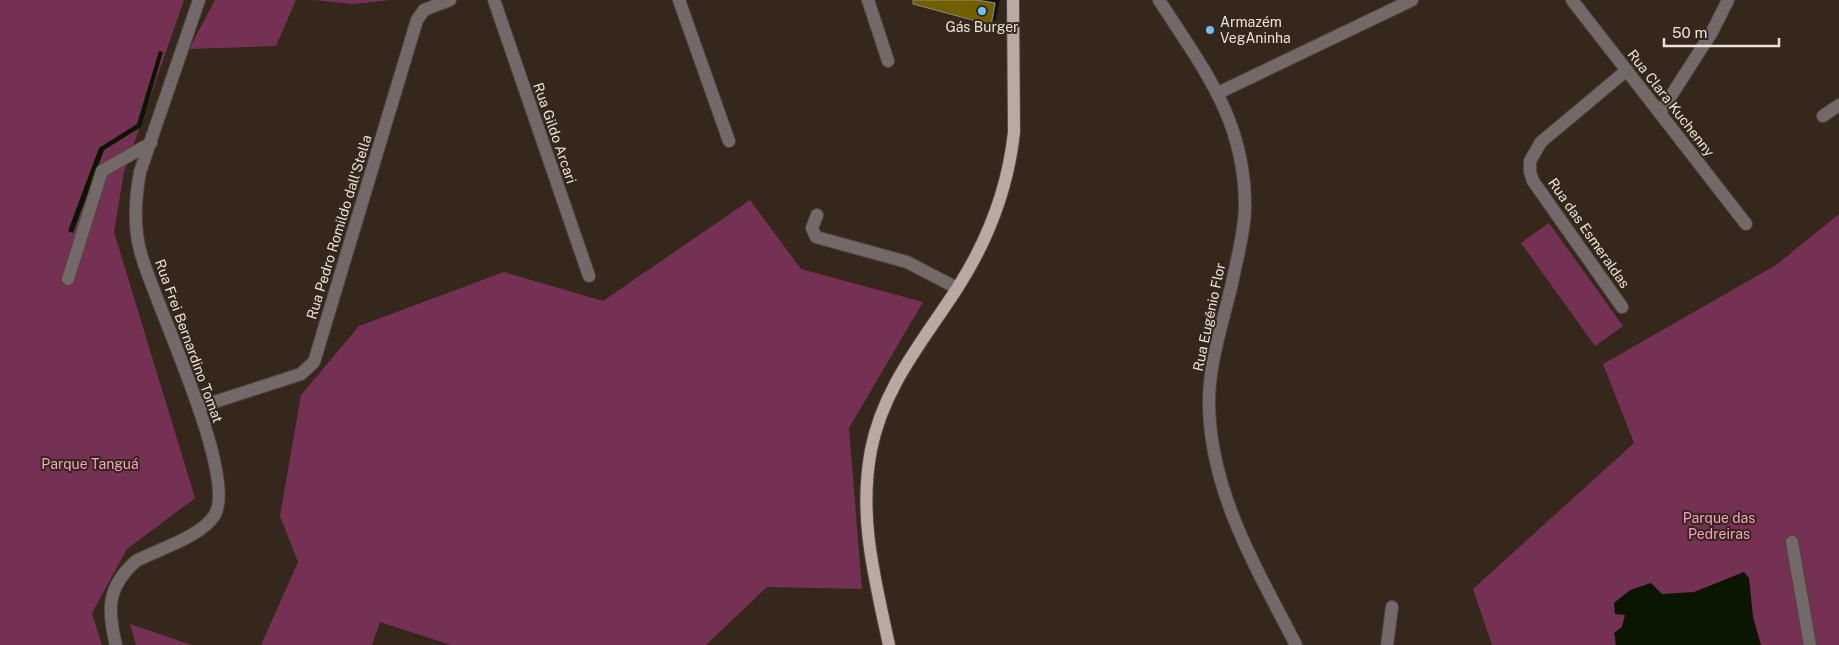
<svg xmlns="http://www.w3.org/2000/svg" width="1839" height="645" viewBox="0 0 1839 645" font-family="'Public Sans',sans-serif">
	<defs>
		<filter id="shadow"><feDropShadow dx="4.5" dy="-4.5" stdDeviation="0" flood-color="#0009"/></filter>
	</defs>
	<rect width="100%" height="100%" fill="#35271c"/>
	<path fill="#743153" d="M 0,0 L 184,0 L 124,172 L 114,232 L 195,498 L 127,549 L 92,613 L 102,645 L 0,645 Z
		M 215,0 L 296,0 L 276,46 L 189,49 Z
		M 314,0 L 391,0 L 352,4 Z
		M 750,200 L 801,269 L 923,302 L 849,428 L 862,589 L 767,587 L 706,645 L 451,645 L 380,622 L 372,645 L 261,645 L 298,562 L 280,516 L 301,395 L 359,326 L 504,272 L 603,301 Z
		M 1839,214 L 1839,645 L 1492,645 L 1473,589 L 1634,443 L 1603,364 L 1776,265 Z
		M 1549,223 L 1623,326 L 1595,346 L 1521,243 Z
		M 130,624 L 192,645 L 136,645 Z"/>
	<path fill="#0b1600" d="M 159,51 L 163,52 L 141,127 L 104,150 L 73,233 L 68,231 L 99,148 L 137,124 Z
		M 1744,572 L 1749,578 L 1753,617 L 1761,645 L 1616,645 L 1614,633 L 1622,627 L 1625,615 L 1615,614 L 1614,603 L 1630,590 L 1651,583 L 1662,594 L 1694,592 Z"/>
	<path fill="#715e00" stroke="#8f8a76" filter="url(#shadow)" d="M 913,0 L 976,0 L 995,3 L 991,25 L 913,4 Z"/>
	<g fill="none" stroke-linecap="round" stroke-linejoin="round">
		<defs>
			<path id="minor" d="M 494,0 L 589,276
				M 679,0 L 729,141
				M 868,0 L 888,61
				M 1159,0 C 1204,70 1246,121 1245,209 C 1244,234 1237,259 1232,283 C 1223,323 1208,365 1209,406 C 1211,494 1257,569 1296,645
				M 1572,0 L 1746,224
				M 1218,93 L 1412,0
				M 1660,113 L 1712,32 L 1728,0
				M 1823,116 L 1839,105
				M 817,215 L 812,228 L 816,237 L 907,262 L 957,288
				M 68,279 L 102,171 L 151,143
				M 1622,307 L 1533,181 L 1530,172 L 1530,161 L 1541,142 L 1627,70
				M 199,407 L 301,374 L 314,362 L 417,20 L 424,10 L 450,0
				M 1792,542 L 1810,645
				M 116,645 C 107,609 107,587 136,561 C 159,549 200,537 214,516 C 240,479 154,302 141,254 C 133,227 135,199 140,172 L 199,0
				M 1387,645 L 1392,607"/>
			<path id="major" d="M 889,645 C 875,579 858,518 871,450 C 883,387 924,340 958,287 C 988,240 1008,188 1014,132 L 1013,0"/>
		</defs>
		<use href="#minor" stroke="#52453a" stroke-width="14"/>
		<use href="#major" stroke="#52453a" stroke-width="14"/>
		<use href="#minor" stroke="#736968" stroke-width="12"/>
		<use href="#major" stroke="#bba7a4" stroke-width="12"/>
	</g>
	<g fill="#6bc3f2" stroke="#35271c" stroke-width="2">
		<circle cx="982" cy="11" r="5"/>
		<circle cx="1210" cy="30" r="5"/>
	</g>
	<g text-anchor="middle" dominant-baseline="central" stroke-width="4" stroke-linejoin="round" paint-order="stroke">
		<g font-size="14" fill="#ebe1da" stroke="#35271c" text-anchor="start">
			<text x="1220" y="22">Armazém<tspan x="1220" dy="16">VegAninha</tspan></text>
			<text x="982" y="27" text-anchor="middle">Gás Burger</text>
		</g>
		<g font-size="14" fill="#ebe1da" stroke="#35271c">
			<text transform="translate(1671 103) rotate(52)">Rua Clara Kuchenny</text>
			<text transform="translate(555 133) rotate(71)">Rua Gildo Arcari</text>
			<text transform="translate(339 227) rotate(-73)">Rua Pedro Romildo dall'Stella</text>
			<text transform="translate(1589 233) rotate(55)">Rua das Esmeraldas</text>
			<text transform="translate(1209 317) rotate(-78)">Rua Eugênio Flor</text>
			<text transform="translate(189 341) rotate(70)">Rua Frei Bernardino Tomat</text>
		</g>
		<g font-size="14" fill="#fd9ecb" stroke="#35271c">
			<text x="90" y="464">Parque Tanguá</text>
			<text x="1719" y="518">Parque das<tspan x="1719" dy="16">Pedreiras</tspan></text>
		</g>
	</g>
	<path d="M1664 38v8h115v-8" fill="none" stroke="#ebe1da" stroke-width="2.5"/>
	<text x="1672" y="38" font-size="15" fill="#ebe1da" stroke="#35271c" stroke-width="4" paint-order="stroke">50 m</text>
</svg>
